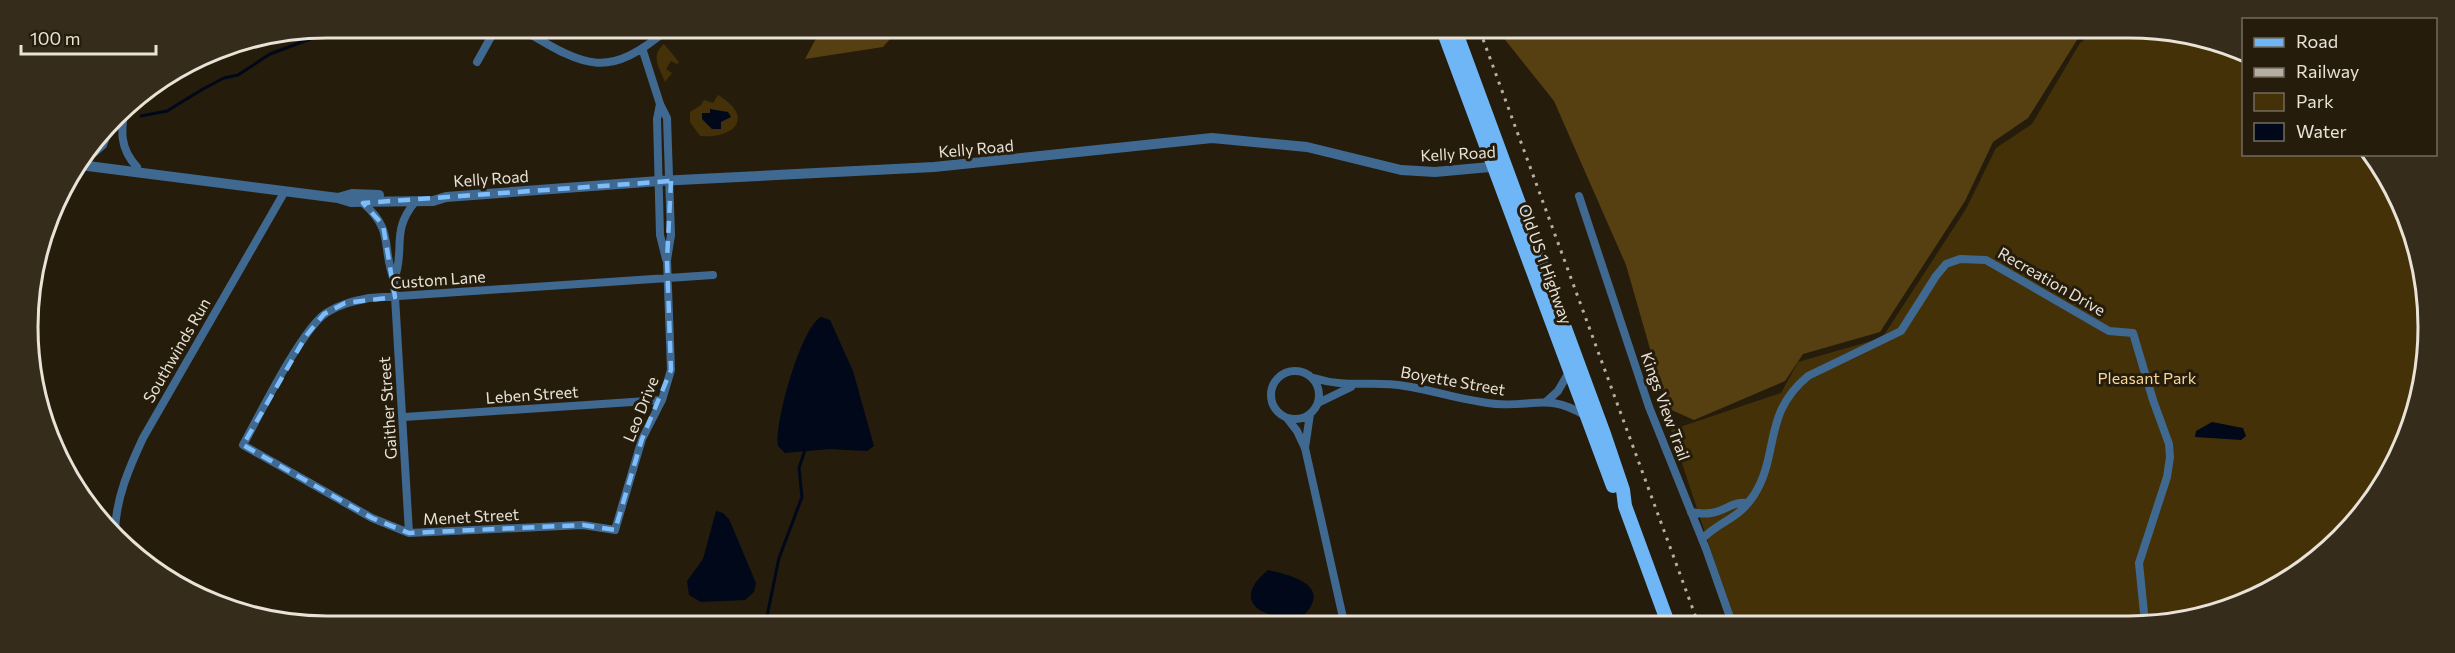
<svg xmlns="http://www.w3.org/2000/svg" width="2455" height="653" viewBox="0 0 2455 653" font-family="Commissioner,sans-serif">
	<rect width="100%" height="100%" fill="#251c0c"/>
	<path fill="#443108" d="M 2095,32 L 2187,33 L 2243,56 L 2244,154 L 2372,155 L 2377,160 L 2422,268 L 2422,385 L 2388,476 L 2326,551 L 2243,603 L 2167,623 L 1735,623 L 1671,430 L 1781,393 L 1798,362 L 1882,338 L 1966,209 L 1996,148 L 2032,124 L 2080,43 Z
		M 664,44 L 679,62 L 677,64 L 671,61 L 666,69 L 672,73 L 665,82 C 659,67 650,56 664,44 Z
		M 718,95 C 755,117 735,139 700,136 L 690,122 L 690,112 L 701,105 L 704,100 L 713,103 Z"/>
	<path fill="#564011" d="M 821,29 L 899,29 L 883,47 L 805,59 Z
		M 1498,31 L 2087,32 L 2077,40 L 2028,118 L 1993,142 L 1965,201 L 1880,332 L 1803,354 L 1785,381 L 1694,420 L 1667,408 L 1626,265 L 1554,101 Z"/>
	<path fill="#000819" d="M 710,109 L 728,112 L 731,117 L 721,122 L 721,129 L 712,129 L 702,119 L 702,113 L 710,113 Z
		M 821,317 L 830,320 L 853,371 L 874,446 L 867,451 L 829,449 L 785,453 L 778,446 C 774,424 801,327 821,317 Z
		M 2212,422 L 2243,428 L 2246,436 L 2241,440 L 2195,437 L 2196,431 Z
		M 716,511 L 723,513 L 729,519 L 756,583 L 754,592 L 745,600 L 701,602 L 689,595 L 687,581 L 703,559 Z
		M 1268,570 C 1289,575 1332,584 1305,614 C 1270,624 1226,604 1268,570 Z"/>
	<g fill="none" stroke-linecap="round" stroke-linejoin="round">
		<path stroke="#000819" stroke-width="3" d="M 141,116 L 167,111 L 203,89 L 224,78 L 238,75 L 270,54 L 329,32 L 351,27
			M 766,621 L 779,558 L 802,497 L 799,468 L 806,447"/>
		<path stroke="#3f6991" stroke-width="8" d="M 520,28 C 584,66 606,82 669,28
			M 643,51 L 660,104 L 667,118 L 671,235 L 667,260 L 671,370 L 662,400 L 642,439 L 615,530 L 583,525 L 409,533 L 372,518 L 243,445 C 259,416 301,330 326,313 C 340,304 354,301 369,298 L 668,278 L 713,275
			M 477,62 L 496,28
			M 660,104 L 657,119 L 660,235 L 666,259
			M 125,106 C 121,130 119,148 137,167
			M 86,160 L 103,145 L 110,126
			M 1579,196 L 1649,407 L 1706,549 L 1732,623
			M 363,203 C 395,231 381,246 394,280 L 409,533
			M 394,280 C 406,249 390,232 415,202
			M1271 395a24 24 0 1 1 48 0a24 24 0 1 1-48 0Z
			M 1314,378 C 1348,389 1372,380 1405,386 C 1436,391 1465,401 1496,404 C 1536,407 1548,393 1586,416
			M 1547,401 L 1558,391 L 1569,372
			M 1318,403 L 1351,387
			M 404,417 L 662,400
			M 1287,418 L 1297,431 L 1305,448 L 1344,622
			M 1305,448 L 1310,414
			M 1691,512 C 1722,519 1728,500 1748,503
			M 115,531 C 116,498 129,468 143,438 L 285,191
			M 1702,539 C 1721,520 1738,520 1754,495 C 1780,454 1762,414 1808,376 L 1901,331 L 1936,276 L 1946,264 L 1960,259 L 1986,260 L 2109,331 L 2133,333 L 2153,400 L 2169,444 L 2170,457 L 2167,477 L 2139,563 L 2145,623"/>
		<path stroke="#3f6991" stroke-width="10" d="M 80,165 L 338,198 L 351,202 L 433,201 L 446,197 L 659,181 L 934,167 L 1212,138 L 1307,147 L 1401,170 L 1435,172 L 1501,166
			M 338,198 L 352,194 L 379,195"/>
		<path stroke="#6fb6f7" stroke-width="14" d="M 1443,30 L 1613,486
			M 1455,30 L 1604,434 L 1623,490 L 1625,506 L 1668,623"/>
		<path stroke="#b5aea2" stroke-width="3" stroke-dasharray="3 6" stroke-linecap="butt" d="M 1480,31 L 1698,623"/>
	</g>
	<path fill="none" stroke="#7ebdf9" stroke-width="4.5" stroke-dasharray="12 8" stroke-linejoin="round" d="M 671,181 L 667,260 L 671,370 L 642,439 L 615,530 L 583,525 L 409,533 L 372,518 L 243,445 L 306,336 L 324,314 L 345,303 L 395,297 L 383,225 L 363,203 Z"/>
	<g text-anchor="middle" dominant-baseline="central" stroke-width="6" stroke-linejoin="round" paint-order="stroke">
		<g font-size="16" fill="#e8e2d7" stroke="#251c0c">
			<text transform="translate(976 148) rotate(-5)">Kelly Road</text>
			<text transform="translate(1458 153) rotate(-3)">Kelly Road</text>
			<text transform="translate(491 178) rotate(-4)">Kelly Road</text>
			<text transform="translate(1546 264) rotate(70)">Old US 1 Highway</text>
			<text transform="translate(438 279) rotate(-4)">Custom Lane</text>
			<text transform="translate(2052 281) rotate(30)">Recreation Drive</text>
			<text transform="translate(176 350) rotate(-60)">Southwinds Run</text>
			<text transform="translate(1453 380) rotate(10)">Boyette Street</text>
			<text transform="translate(532 394) rotate(-4)">Leben Street</text>
			<text transform="translate(1666 406) rotate(70)">Kings View Trail</text>
			<text transform="translate(387 408) rotate(-94)">Gaither Street</text>
			<text transform="translate(640 409) rotate(-68)">Leo Drive</text>
			<text transform="translate(471 516) rotate(-3)">Menet Street</text>
		</g>
		<g font-size="16" fill="#f9d799" stroke="#251c0c">
			<text x="2147" y="377">Pleasant Park</text>
		</g>
	</g>
	<path d="M0 0H2455V653H0ZM327 38H2129A289 289 0 0 1 2418 327V327A289 289 0 0 1 2129 616H327A289 289 0 0 1 38 327V327A289 289 0 0 1 327 38Z" fill="#352c1c" fill-rule="evenodd"/>
	<path fill="none" stroke="#e8e2d7" stroke-width="3" d="M327 38H2129A289 289 0 0 1 2418 327V327A289 289 0 0 1 2129 616H327A289 289 0 0 1 38 327V327A289 289 0 0 1 327 38Z"/>
	<rect x="2242" y="18" width="195" height="138" fill="#251c0c" stroke="#736b5d" stroke-width="1.5"/>
	<rect x="2254" y="38" width="30" height="9" fill="#6fb6f7" stroke="#736b5d" stroke-width="1.5"/>
	<text x="2296" y="48" font-size="18" fill="#e8e2d7">Road</text>
	<rect x="2254" y="68" width="30" height="9" fill="#b5aea2" stroke="#736b5d" stroke-width="1.5"/>
	<text x="2296" y="78" font-size="18" fill="#e8e2d7">Railway</text>
	<rect x="2254" y="93" width="30" height="18" fill="#443108" stroke="#736b5d" stroke-width="1.5"/>
	<text x="2296" y="108" font-size="18" fill="#e8e2d7">Park</text>
	<rect x="2254" y="123" width="30" height="18" fill="#000819" stroke="#736b5d" stroke-width="1.5"/>
	<text x="2296" y="138" font-size="18" fill="#e8e2d7">Water</text>
	<path d="M21 45v9h135v-9" fill="none" stroke="#e8e2d7" stroke-width="3"/>
	<text x="30" y="45" font-size="18" fill="#e8e2d7" stroke="#251c0c" stroke-width="4.5" paint-order="stroke">100 m</text>
</svg>
